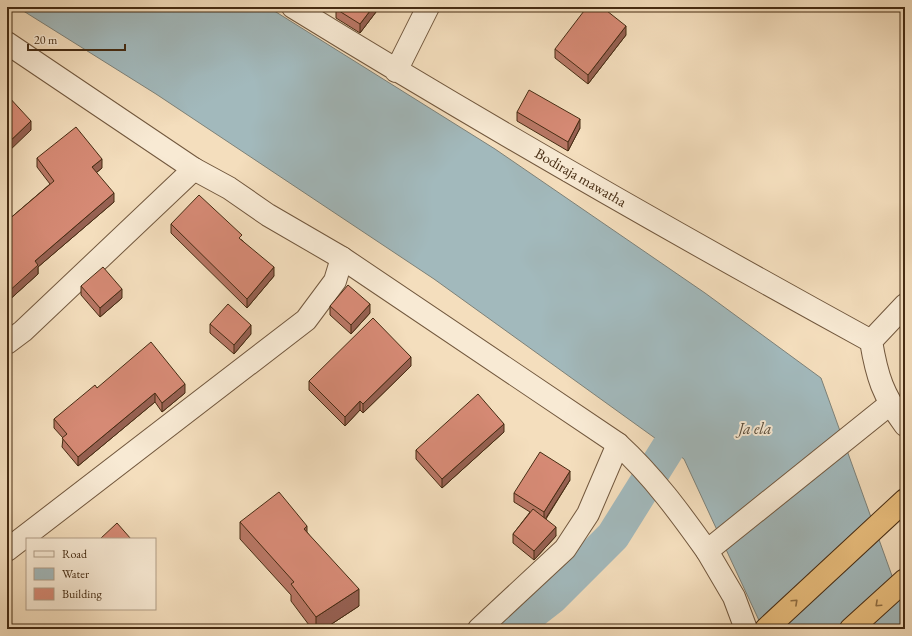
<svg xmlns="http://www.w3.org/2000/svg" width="912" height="636" viewBox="0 0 912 636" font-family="'EB Garamond',serif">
	<rect width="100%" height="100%" fill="#f4debd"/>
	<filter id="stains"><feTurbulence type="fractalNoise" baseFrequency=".005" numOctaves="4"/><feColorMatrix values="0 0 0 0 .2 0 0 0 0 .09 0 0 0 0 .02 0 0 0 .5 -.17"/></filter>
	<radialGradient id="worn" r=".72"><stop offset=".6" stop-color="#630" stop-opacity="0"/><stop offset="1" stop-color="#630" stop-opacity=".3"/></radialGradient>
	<path fill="#a2b9bc" stroke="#7d8178" d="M 17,7 L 268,7 L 495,149 L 705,293 L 821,378 L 905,612 L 905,629 L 763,629 L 684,459 L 434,279 L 156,94 Z"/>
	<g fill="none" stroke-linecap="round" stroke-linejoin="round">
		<path stroke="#a2b9bc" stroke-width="34" d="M 511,629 L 552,597 L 613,536 L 668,448"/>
		<defs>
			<path id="minor" d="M 293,7 C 483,124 676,234 871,341
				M 396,71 L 428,7
				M 905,305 L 871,341 C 877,377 883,395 905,425
				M 7,343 L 23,331 L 194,169
				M 7,550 L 306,320 L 335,281 L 342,258
				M 707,551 L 734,597 L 746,629
				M 479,629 L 565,549 L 588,514 L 618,444"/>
			<path id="tertiary" d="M 7,43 L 194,169 L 229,188 L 268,215 L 342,258 L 618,444 C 653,476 680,513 707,551 L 890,404"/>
			<path id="motorway" d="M 766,629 L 905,500
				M 851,629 L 905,580"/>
		</defs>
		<use href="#minor" stroke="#72583e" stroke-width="24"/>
		<use href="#tertiary" stroke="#72583e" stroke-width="24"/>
		<use href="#motorway" stroke="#462c13" stroke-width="24"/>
		<use href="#minor" stroke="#f8ead4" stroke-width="22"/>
		<use href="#tertiary" stroke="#f8ead4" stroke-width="22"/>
		<use href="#motorway" stroke="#eabf7e" stroke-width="22"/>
	</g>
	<path fill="#b87765" stroke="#462c13" d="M 376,8 L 376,12 L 360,33 L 336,18 L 336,9 Z
		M 626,35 L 588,84 L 555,58 L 555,49 Z
		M 517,112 L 580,128 L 568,151 L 517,121 Z
		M 37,158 L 102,168 L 96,173 L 114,202 L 38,267 L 38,274 L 7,302 L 7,221 L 50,184 L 37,167 Z
		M 171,224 L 242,240 L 274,276 L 247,308 L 171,233 Z
		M 81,286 L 122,298 L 100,317 L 81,295 Z
		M 330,306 L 370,313 L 351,334 L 330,315 Z
		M 210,324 L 251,334 L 234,354 L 210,333 Z
		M 411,366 L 363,413 L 360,410 L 345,426 L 309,390 L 309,381 Z
		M 97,388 L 185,393 L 162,412 L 155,402 L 78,466 L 62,447 L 63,438 L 54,428 L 54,419 Z
		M 504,432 L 442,488 L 416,459 L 416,450 Z
		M 570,480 L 546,519 L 556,536 L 534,560 L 513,543 L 513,534 L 530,512 L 514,502 L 514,493 Z
		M 240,522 L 307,532 L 359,606 L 324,629 L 312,629 L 291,601 L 291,595 L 240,539 Z"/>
	<path fill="#966152" stroke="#462c13" d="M 373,7 L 377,7 L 376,8 L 376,12 L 360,33 L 360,24 Z
		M 626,26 L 626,35 L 588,84 L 588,75 Z
		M 580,119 L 580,128 L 568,151 L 568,142 Z
		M 31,121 L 31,130 L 7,153 L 7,144 Z
		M 102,159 L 102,168 L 92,176 L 92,167 Z
		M 114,193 L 114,202 L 38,267 L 38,274 L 7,302 L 7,293 L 35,261 Z
		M 274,267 L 274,276 L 247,308 L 247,299 Z
		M 122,289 L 122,298 L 100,317 L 100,308 Z
		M 370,304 L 370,313 L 351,334 L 351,325 Z
		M 251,325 L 251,334 L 234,354 L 234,345 Z
		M 411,357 L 411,366 L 363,413 L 363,404 Z
		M 185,384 L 185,393 L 162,412 L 162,403 Z
		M 155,393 L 155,402 L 78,466 L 78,457 Z
		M 360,401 L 360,410 L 345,426 L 345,417 Z
		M 504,424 L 504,432 L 442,488 L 442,479 Z
		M 570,471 L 570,480 L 544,521 L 544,512 Z
		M 307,526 L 307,543 L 304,529 Z
		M 556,527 L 556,536 L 534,560 L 534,551 Z
		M 359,589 L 359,606 L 324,629 L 316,629 L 316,617 Z"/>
	<path fill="#d68a75" stroke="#462c13" d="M 337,7 L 373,7 L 360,24 L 336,9 Z
		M 587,7 L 602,7 L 626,26 L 588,75 L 555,49 Z
		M 529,90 L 580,119 L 568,142 L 517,112 Z
		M 7,95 L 31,121 L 7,144 Z
		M 76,127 L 102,159 L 92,167 L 114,193 L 35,261 L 38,265 L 7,293 L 7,221 L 54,181 L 37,158 Z
		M 199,195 L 242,235 L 239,238 L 274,267 L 247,299 L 171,224 Z
		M 103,267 L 122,289 L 100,308 L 81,286 Z
		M 348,285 L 370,304 L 351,325 L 330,306 Z
		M 228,304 L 251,325 L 234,345 L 210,324 Z
		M 373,318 L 411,357 L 363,404 L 360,401 L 345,417 L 309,381 Z
		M 151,342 L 185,384 L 162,403 L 155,393 L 78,457 L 62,438 L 67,434 L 54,419 L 95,385 L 97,388 Z
		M 478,394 L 504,424 L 442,479 L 416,450 Z
		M 540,452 L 570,471 L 544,512 L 514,493 Z
		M 279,492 L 307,526 L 304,529 L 359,589 L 316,617 L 291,584 L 294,582 L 240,522 Z
		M 533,509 L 556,527 L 534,551 L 513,534 Z
		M 117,523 L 131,539 L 100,539 Z"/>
	<defs><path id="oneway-chevron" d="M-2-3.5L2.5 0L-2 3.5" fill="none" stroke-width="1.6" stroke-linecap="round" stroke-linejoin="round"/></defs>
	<g stroke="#906e43">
		<use href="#oneway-chevron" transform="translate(795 602) rotate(-43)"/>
		<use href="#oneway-chevron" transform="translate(878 604) rotate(137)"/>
	</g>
	<g text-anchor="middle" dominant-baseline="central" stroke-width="4" stroke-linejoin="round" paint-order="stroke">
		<g font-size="15" fill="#462c13" stroke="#f8ead4">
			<text transform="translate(581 177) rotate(30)">Bodiraja mawatha</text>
		</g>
		<g font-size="16" font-style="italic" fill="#5d4f3d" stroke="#f8ead4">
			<text x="755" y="428">Ja ela</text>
		</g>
	</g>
	<rect width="912" height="636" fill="none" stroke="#f4debd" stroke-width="24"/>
	<rect x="8" y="8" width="896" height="620" fill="none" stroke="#462c13" stroke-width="2"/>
	<rect x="12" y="12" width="888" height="612" fill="none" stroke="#462c13"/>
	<rect x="26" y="538" width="130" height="72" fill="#f8ead4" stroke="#b19e87"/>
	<rect x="34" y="551" width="20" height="6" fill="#f8ead4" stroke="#b19e87"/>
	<text x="62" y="558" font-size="12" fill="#462c13">Road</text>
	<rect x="34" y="568" width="20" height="12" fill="#a2b9bc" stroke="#b19e87"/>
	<text x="62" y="578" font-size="12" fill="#462c13">Water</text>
	<rect x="34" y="588" width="20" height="12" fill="#d68a75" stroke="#b19e87"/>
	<text x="62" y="598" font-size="12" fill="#462c13">Building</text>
	<path d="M28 44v6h97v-6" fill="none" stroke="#462c13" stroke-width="2"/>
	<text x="34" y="44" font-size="12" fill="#462c13" stroke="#f8ead4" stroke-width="3" paint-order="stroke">20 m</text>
	<rect width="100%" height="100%" filter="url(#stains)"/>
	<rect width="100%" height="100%" fill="url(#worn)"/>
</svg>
